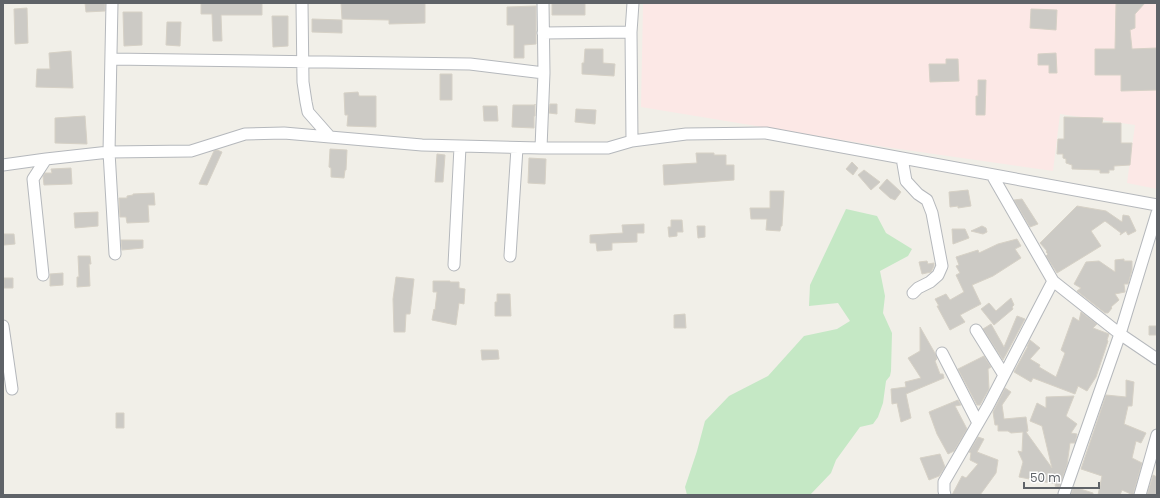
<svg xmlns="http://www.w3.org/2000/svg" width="1160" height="498" viewBox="0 0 1160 498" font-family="Poppins,sans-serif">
	<rect width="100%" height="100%" fill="#f1efe8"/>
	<path fill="#fce8e6" d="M 643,3 L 1157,3 L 1157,189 L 1127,183 L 1135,125 L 1060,114 L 1053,171 L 885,147 L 641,107 Z"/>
	<path fill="#c5e8c5" d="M 846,209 L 877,216 L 886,233 L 912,249 L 908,256 L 880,271 L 885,296 L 883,313 L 892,333 L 891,371 L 890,376 L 886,381 L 883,403 L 878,417 L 873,424 L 860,427 L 836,460 L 831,473 L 810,495 L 687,495 L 685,487 L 697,451 L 705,421 L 729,396 L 768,376 L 804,336 L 837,329 L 850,321 L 838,303 L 809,306 L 810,285 Z"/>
	<path fill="#cccac5" stroke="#d6d1c6" d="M 85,3 L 105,3 L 105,11 L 86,12 Z
		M 201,3 L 262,3 L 262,15 L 221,15 L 222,41 L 213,41 L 212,14 L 201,14 Z
		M 341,3 L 425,3 L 425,23 L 389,24 L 389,20 L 342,19 Z
		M 552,3 L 585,3 L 585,15 L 552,15 Z
		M 1116,3 L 1145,3 L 1135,14 L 1135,28 L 1130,30 L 1132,49 L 1157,48 L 1157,90 L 1121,91 L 1121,75 L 1095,75 L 1095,49 L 1115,49 Z
		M 536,6 L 536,44 L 524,45 L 524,58 L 514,58 L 514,25 L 507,25 L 507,7 Z
		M 27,8 L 28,43 L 15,44 L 14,9 Z
		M 1031,9 L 1057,10 L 1056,30 L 1030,28 Z
		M 123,12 L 142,12 L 142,45 L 124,46 Z
		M 272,16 L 288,16 L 288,46 L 273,47 Z
		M 312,19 L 342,20 L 342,33 L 312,32 Z
		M 167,22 L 181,22 L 180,46 L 166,45 Z
		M 585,49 L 603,49 L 603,63 L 615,64 L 614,76 L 582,74 L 582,63 L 584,63 Z
		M 71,51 L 73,88 L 36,87 L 37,69 L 50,69 L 49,53 Z
		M 1056,53 L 1057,73 L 1049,73 L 1049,65 L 1038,65 L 1038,54 Z
		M 946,59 L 958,59 L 959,81 L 930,82 L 929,64 L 946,64 Z
		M 440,74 L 452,74 L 452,100 L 440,100 Z
		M 978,80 L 986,80 L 985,115 L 976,115 L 976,96 L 978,96 Z
		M 358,92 L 359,96 L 376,96 L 376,127 L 347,126 L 348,115 L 345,115 L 344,93 Z
		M 535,104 L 535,116 L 534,116 L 534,128 L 512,127 L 513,105 L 535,105 Z
		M 550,104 L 557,104 L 557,114 L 549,113 Z
		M 483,106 L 497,106 L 498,121 L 484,121 Z
		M 576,109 L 596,110 L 595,124 L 575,122 Z
		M 85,116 L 87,144 L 55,143 L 55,118 Z
		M 1064,117 L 1103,118 L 1102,123 L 1121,123 L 1121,143 L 1132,143 L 1130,165 L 1114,166 L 1114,170 L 1109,170 L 1109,173 L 1100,173 L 1100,170 L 1072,169 L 1072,165 L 1066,163 L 1066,159 L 1063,158 L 1063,154 L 1057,154 L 1058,139 L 1064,139 Z
		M 330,149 L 347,150 L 346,170 L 345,170 L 344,178 L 331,177 L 331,168 L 329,167 Z
		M 217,150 L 222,152 L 207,185 L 199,184 L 214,151 Z
		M 696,153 L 714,153 L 714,155 L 726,155 L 726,165 L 734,165 L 734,180 L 664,185 L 663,165 L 697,163 Z
		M 437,154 L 445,155 L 443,182 L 435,182 Z
		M 529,158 L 546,159 L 545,184 L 528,183 Z
		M 852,162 L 858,168 L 853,175 L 846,169 Z
		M 71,168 L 72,184 L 44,185 L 43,176 L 45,173 L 52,173 L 51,169 Z
		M 864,170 L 880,182 L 871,190 L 858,175 Z
		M 887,179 L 901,192 L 895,200 L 890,198 L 879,188 Z
		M 968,190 L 971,206 L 958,208 L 958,206 L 950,207 L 949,192 Z
		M 770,191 L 784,191 L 782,226 L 781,226 L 780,231 L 766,230 L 767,219 L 751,219 L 750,208 L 770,208 Z
		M 154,193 L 155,205 L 148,205 L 149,222 L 127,223 L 126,217 L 120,217 L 119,198 L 127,198 L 127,196 L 133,195 L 133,194 Z
		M 1022,199 L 1038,224 L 1030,227 L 1014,200 Z
		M 1077,206 L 1106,211 L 1122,222 L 1123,215 L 1129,216 L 1136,231 L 1128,235 L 1126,231 L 1120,235 L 1121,233 L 1105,221 L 1091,231 L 1101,246 L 1057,273 L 1046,256 L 1048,254 L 1046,252 L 1047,251 L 1040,243 Z
		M 98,212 L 98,226 L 75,228 L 74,213 Z
		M 671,220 L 682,220 L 683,232 L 677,232 L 677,236 L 669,237 L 668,227 L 671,227 Z
		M 644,224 L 644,233 L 637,233 L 637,242 L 612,243 L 612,250 L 597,251 L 596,243 L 590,243 L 590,235 L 623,233 L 622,225 Z
		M 697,226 L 705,226 L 705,237 L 698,238 Z
		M 982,226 L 986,228 L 987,232 L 983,234 L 971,231 Z
		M 952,229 L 965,229 L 969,238 L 953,244 Z
		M 4,234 L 14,234 L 15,244 L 4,245 Z
		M 1017,239 L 1021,246 L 1015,249 L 1021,258 L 993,276 L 972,285 L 981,304 L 960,315 L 965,322 L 950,330 L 937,306 L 939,306 L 935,299 L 946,294 L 950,300 L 964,292 L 956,275 L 960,273 L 956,266 L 959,265 L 956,257 L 978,250 L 979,253 L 998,244 Z
		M 121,240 L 143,240 L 143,248 L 122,250 Z
		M 78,256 L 90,256 L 91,264 L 89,264 L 90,286 L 77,287 L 77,277 L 79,277 Z
		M 1124,259 L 1124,261 L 1132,261 L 1132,270 L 1128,284 L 1124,284 L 1125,292 L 1115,294 L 1119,300 L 1111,307 L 1112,308 L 1108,313 L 1105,313 L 1077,291 L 1081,288 L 1074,284 L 1086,262 L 1099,261 L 1115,272 L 1115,260 Z
		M 927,261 L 928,264 L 934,263 L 934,266 L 931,272 L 922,274 L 919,262 Z
		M 63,273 L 63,285 L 50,286 L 50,274 Z
		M 396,277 L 414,279 L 410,314 L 406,314 L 405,332 L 394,332 L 393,299 Z
		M 4,278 L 13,278 L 13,288 L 4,288 Z
		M 433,281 L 450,281 L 450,282 L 459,282 L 459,288 L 465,289 L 464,304 L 459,303 L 456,325 L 432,320 L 434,309 L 435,310 L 437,292 L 433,292 Z
		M 497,294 L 510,294 L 511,316 L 495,316 L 495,302 L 497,302 Z
		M 1011,298 L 1014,305 L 1012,307 L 1013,309 L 994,325 L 981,309 L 989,303 L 996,311 Z
		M 1081,312 L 1097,324 L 1093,328 L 1109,334 L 1107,340 L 1108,341 L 1096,377 L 1087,391 L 1078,386 L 1075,394 L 1033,378 L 1031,382 L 1014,372 L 1028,346 L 1027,347 L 1030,340 L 1040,348 L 1030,359 L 1040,365 L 1039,367 L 1056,377 L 1065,353 L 1061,350 L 1073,317 L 1079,321 Z
		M 685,314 L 686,328 L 674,328 L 674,315 Z
		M 1017,316 L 1025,319 L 1003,360 L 983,329 L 991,324 L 1004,347 Z
		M 1149,326 L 1157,326 L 1157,335 L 1149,335 Z
		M 920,327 L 936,355 L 937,359 L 935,361 L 940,374 L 943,374 L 944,378 L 906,394 L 911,418 L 901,422 L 897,403 L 892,404 L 891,389 L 906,387 L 905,382 L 921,378 L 908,358 L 920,351 Z
		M 481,350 L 498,350 L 499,359 L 482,360 Z
		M 984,356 L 991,367 L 988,369 L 989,389 L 980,405 L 977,405 L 958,369 Z
		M 1126,380 L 1134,382 L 1132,406 L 1128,406 L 1124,424 L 1146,433 L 1141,443 L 1136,441 L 1132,458 L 1142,463 L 1133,495 L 1122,490 L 1120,495 L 1098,495 L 1102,476 L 1081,469 L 1106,395 L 1126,397 Z
		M 1005,388 L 1011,392 L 1002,405 L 1004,419 L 1026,417 L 1028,431 L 1026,432 L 1052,468 L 1042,426 L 1030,421 L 1037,403 L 1046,408 L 1046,397 L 1074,396 L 1066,416 L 1077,424 L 1071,433 L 1077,434 L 1075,443 L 1070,443 L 1067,465 L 1059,488 L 1055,486 L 1056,484 L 1019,477 L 1023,462 L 1018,451 L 1022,452 L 1023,432 L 1011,433 L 1008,431 L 998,431 L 998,425 L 995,425 L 993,412 Z
		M 958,400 L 961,405 L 955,406 L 967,429 L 954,451 L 948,454 L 937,434 L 929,412 Z
		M 116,413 L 124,413 L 124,428 L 116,428 Z
		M 978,437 L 984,439 L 977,452 L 998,460 L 996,473 L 980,495 L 952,495 L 962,476 L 966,478 L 978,464 L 970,460 L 971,453 L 969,452 Z
		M 940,454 L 945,467 L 939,476 L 929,480 L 920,458 Z
		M 1153,475 L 1157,477 L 1157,495 L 1147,495 Z
		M 1074,487 L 1093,493 L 1093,495 L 1073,495 L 1071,494 Z"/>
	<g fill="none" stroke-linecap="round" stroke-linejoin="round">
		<defs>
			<path id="street" d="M 112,3 L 109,152 L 115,254
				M 302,3 L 303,82 L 306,102 L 308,112 L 330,137
				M 543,33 L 631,32
				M 111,59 L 470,64 L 544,73
				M 632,141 L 631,32 L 633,3
				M 541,148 L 544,73 L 543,3
				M 902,158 L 906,181 L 918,194 L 927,200 L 932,213 L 942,266 L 938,275 L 930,282 L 918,288 L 913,293
				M 3,165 L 46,159
				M 992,175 L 1053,281 L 1120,334 L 1157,359
				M 510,256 L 517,148
				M 454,265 L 460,147
				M 43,275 L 33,179 L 46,159 L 109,152 L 191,151 L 245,134 L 284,133 L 422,145 L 541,148 L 608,148 L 632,141 L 686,134 L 766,133 L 1157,205
				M 3,326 L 12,389
				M 976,330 L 1004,375
				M 942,353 L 978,423
				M 1064,494 L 1120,334 L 1157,213
				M 945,495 L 944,491 L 944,482 L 988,406 L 1053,281
				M 1140,495 L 1157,435"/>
		</defs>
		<use href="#street" stroke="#b5b8bc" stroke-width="13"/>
		<use href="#street" stroke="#fff" stroke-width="11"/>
	</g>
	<rect width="1160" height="498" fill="none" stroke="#5f6368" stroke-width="8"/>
	<path d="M1024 482v6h75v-6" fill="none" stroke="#5f6368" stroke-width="2"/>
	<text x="1030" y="482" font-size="12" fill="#5f6368" stroke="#ffffff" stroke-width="3" paint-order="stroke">50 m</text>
</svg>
